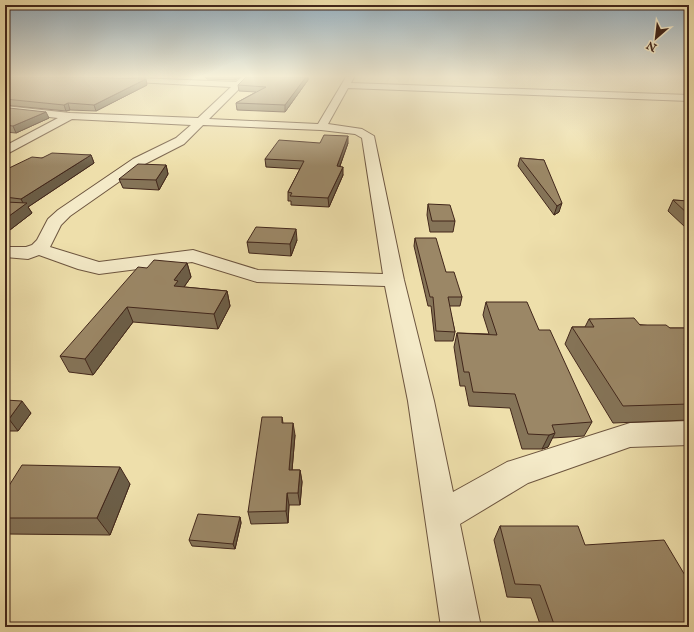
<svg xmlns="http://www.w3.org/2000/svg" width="694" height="632" viewBox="0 0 694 632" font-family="'IM FELL English',serif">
	<rect width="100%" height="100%" fill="#eedfab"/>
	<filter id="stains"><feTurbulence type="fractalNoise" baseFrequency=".005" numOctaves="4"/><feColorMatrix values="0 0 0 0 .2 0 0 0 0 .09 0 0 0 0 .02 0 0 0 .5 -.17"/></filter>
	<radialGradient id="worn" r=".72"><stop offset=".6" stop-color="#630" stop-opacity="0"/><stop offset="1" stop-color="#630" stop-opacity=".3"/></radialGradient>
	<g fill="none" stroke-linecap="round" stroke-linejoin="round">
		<defs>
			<path id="minor" d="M 113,77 L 236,82 L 242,77 L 251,77 L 209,119 L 318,124 L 346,77 L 354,77 L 351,83 L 689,95 L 689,101 L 348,88 L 328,124 L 362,129 L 374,136 L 404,280 L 434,401 L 453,492 L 507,462 L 630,423 L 689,421 L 689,445 L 630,447 L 528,483 L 460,524 L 481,627 L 441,627 L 408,401 L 385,286 L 257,282 L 192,262 L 99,274 L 78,269 L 39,255 L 28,259 L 5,257 L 5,247 L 26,247 L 32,245 L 37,240 L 48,219 L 58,210 L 133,159 L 176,138 L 191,125 L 72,119 L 5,155 L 5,146 L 58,118 L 5,112 L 5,106 L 70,113 L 198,118 L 231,87 L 116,81 L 112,79 ZM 203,125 L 321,130 L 355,134 L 362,138 L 383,274 L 258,270 L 193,250 L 99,262 L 50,247 L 61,225 L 70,216 L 143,165 L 184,144 Z"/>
		</defs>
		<use href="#minor" stroke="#6d553f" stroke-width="2"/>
		<use href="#minor" fill="#f4eac8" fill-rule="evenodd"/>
	</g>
	<path fill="#857458" stroke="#42271b" d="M 5,77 L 147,85 L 96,111 L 70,110 L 66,111 L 5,105 Z
		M 205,77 L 240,77 L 235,80 L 207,79 Z
		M 246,77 L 308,77 L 308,80 L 285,112 L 237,110 L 236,103 L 256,92 L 239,91 L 238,85 Z
		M 5,109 L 49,118 L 16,133 L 5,132 Z
		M 348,143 L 340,166 L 343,175 L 329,207 L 291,205 L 291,201 L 288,201 L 288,192 L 300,169 L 266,167 L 265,159 Z
		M 91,155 L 94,163 L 28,207 L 32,213 L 6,233 L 5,233 L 5,170 L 42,158 Z
		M 520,158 L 544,160 L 559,212 L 554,215 L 518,166 Z
		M 166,165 L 168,174 L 159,190 L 123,188 L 119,179 Z
		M 673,200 L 689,201 L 689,227 L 685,227 L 668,211 Z
		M 428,204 L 455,221 L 453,232 L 430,232 L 427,215 Z
		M 415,238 L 446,272 L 462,297 L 460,306 L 449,306 L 455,332 L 453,341 L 435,341 L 431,306 L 428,306 L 414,246 Z
		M 297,240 L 291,256 L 249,253 L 247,242 Z
		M 187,263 L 191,277 L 184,287 L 227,291 L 230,306 L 218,329 L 133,322 L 93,375 L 69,372 L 60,356 L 147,268 Z
		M 486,302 L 539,330 L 592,422 L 584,436 L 552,438 L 548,447 L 542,449 L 522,449 L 510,408 L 469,406 L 465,386 L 460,386 L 454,347 L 457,333 L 489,334 L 483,315 Z
		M 589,319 L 670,328 L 689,328 L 689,420 L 613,423 L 565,344 L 572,327 L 585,327 Z
		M 5,400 L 31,413 L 18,431 L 5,431 Z
		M 282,417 L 283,423 L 295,435 L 292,470 L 300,470 L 302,482 L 300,505 L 289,505 L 288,523 L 251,524 L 248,512 Z
		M 130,484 L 110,535 L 7,534 L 5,532 L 5,492 Z
		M 240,517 L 241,523 L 235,549 L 192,546 L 189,540 Z
		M 500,526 L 585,545 L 689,627 L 541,627 L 531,598 L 507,597 L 494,540 Z"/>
	<path fill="#6c5e47" stroke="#42271b" d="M 235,77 L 240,77 L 235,80 Z
		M 305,77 L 308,77 L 308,80 L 285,112 L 285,105 Z
		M 146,79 L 147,85 L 96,111 L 94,105 Z
		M 68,103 L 70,110 L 66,111 L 64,105 Z
		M 46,112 L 49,118 L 16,133 L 13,126 Z
		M 348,136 L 348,143 L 337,174 L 337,166 Z
		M 91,155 L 94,163 L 28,207 L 32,213 L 6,233 L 5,231 L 5,219 L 24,205 L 21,199 Z
		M 166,165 L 168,174 L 159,190 L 156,180 Z
		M 343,167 L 343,175 L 329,207 L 328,198 Z
		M 562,203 L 559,212 L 554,215 L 557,206 Z
		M 296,229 L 297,240 L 291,256 L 290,244 Z
		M 187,263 L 191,277 L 181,291 L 174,286 L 174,280 Z
		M 227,291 L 230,306 L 218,329 L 214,314 Z
		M 127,307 L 133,322 L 93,375 L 85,359 Z
		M 22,401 L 31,413 L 18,431 L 9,419 Z
		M 293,423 L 295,435 L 291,482 L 289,470 Z
		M 555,433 L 548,447 L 542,449 L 549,435 Z
		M 120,467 L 130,484 L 110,535 L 97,518 Z
		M 300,470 L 302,482 L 300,505 L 298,493 Z
		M 287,493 L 289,505 L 288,523 L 286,511 Z
		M 240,517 L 241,523 L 235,549 L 233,544 Z"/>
	<path fill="#9b8766" stroke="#42271b" d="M 5,77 L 81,77 L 146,79 L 94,105 L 68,103 L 64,105 L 5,99 Z
		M 246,77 L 306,77 L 285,105 L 236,103 L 266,87 L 238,85 Z
		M 9,108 L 46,112 L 13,126 L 5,125 L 5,109 Z
		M 324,135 L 348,136 L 337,166 L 343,167 L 328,198 L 290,196 L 292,193 L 288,192 L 304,161 L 265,159 L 279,140 L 320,143 Z
		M 52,153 L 91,155 L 21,199 L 5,197 L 5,170 L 32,157 L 42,158 Z
		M 520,158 L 544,160 L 562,203 L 557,206 Z
		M 138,164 L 166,165 L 156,180 L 119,179 Z
		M 673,200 L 689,201 L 689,215 Z
		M 5,202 L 27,203 L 5,219 Z
		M 428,204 L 450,205 L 455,221 L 432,221 Z
		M 256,227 L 296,229 L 290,244 L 247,242 Z
		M 415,238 L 436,238 L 446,272 L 454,272 L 462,297 L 448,297 L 455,332 L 436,331 L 433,297 L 430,297 Z
		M 154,260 L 187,263 L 174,280 L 178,281 L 174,286 L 227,291 L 214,314 L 127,307 L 85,359 L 60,356 L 138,267 L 147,268 Z
		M 486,302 L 527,302 L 539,330 L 550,330 L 592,422 L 552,425 L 555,433 L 549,435 L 528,434 L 515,394 L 473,392 L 469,372 L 464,372 L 457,333 L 497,335 Z
		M 634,318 L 640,325 L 666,325 L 670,328 L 689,328 L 689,344 L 684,344 L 689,350 L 689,404 L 623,406 L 572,327 L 594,327 L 589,319 Z
		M 5,400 L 22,401 L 9,419 L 5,419 Z
		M 262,417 L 282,417 L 282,423 L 293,423 L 289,470 L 300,470 L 298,493 L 287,493 L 286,511 L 248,512 Z
		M 22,465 L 120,467 L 97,518 L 5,518 L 5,492 Z
		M 198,514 L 240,517 L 233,544 L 189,540 Z
		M 500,526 L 578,526 L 585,545 L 664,540 L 689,582 L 689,627 L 555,627 L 540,585 L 515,584 Z"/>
	<linearGradient id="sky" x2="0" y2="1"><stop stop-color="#93acbc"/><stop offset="0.46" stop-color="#f7f1d9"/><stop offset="1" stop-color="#f7f1d9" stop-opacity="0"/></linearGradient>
	<rect width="694" height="166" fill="url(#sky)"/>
	<rect width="694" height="632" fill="none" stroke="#eedfab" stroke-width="20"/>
	<rect x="6" y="6" width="682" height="620" fill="none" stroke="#42271b" stroke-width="2"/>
	<rect x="10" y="10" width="674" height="612" fill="none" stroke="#42271b"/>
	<g transform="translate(656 38) rotate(208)" stroke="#f4eac8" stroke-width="3" paint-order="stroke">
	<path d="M0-3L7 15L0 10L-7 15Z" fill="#42271b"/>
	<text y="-6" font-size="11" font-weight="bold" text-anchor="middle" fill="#42271b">N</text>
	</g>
	<rect width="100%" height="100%" filter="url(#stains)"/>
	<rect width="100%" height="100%" fill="url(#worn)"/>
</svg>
